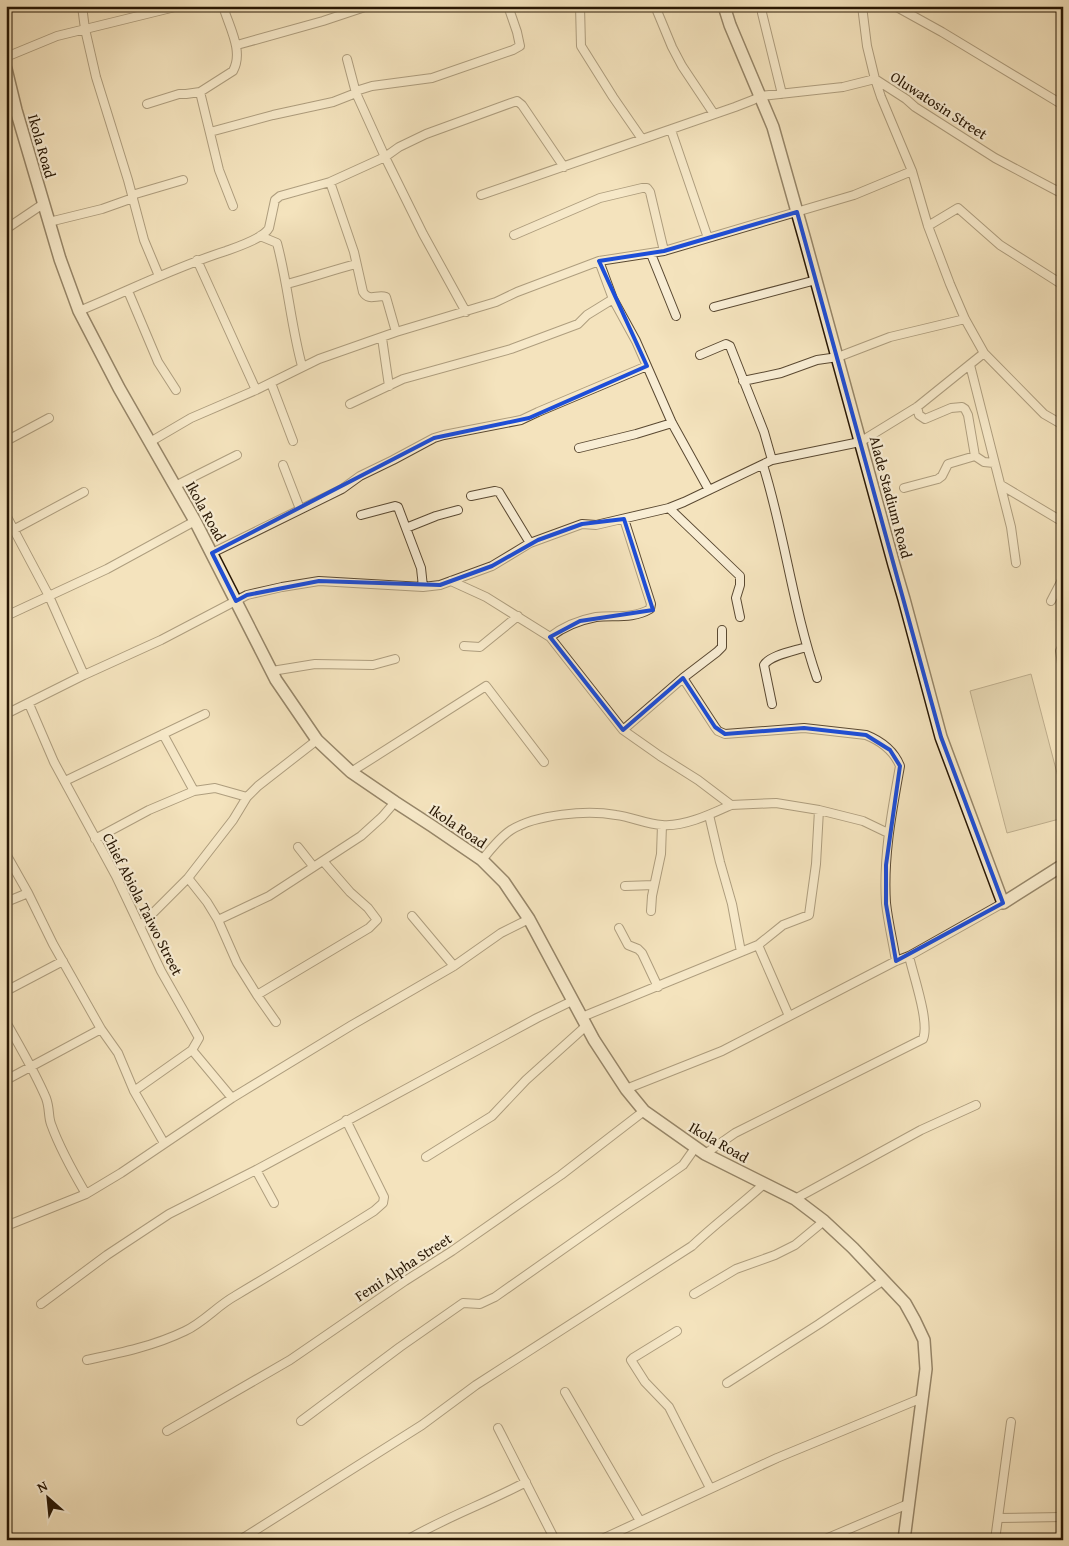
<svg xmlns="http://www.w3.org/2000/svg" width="1069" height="1546" viewBox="0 0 1069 1546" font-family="'Gentium Book Plus',serif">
	<rect width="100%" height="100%" fill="#f4e3bd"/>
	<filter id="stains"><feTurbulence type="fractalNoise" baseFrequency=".004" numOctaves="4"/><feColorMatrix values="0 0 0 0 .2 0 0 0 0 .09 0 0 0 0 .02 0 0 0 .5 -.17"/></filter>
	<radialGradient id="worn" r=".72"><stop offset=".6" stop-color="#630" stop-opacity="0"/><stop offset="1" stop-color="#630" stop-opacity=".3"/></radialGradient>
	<path fill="#d1c09d" stroke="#7c6b50" d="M 1031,674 L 1063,796 L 1063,818 L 1007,833 L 970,691 Z"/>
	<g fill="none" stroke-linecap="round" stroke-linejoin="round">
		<path stroke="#78674d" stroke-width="2" d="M 6,1538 L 7,1540"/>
		<defs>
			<path id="street" d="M 82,6 L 85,29 L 96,77 L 128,180 L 144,240 L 159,276
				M 580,6 L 581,46 L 613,97 L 642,139
				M 655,6 L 672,47 L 682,66 L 714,114
				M 862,6 L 867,46 L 875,79 L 881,97 L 912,171 L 928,226 L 950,284 L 965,319 L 984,353
				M 895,6 L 942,32 L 1063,105
				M 1056,6 L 1063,10
				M 762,13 L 782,94
				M 237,45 L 323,21 L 368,6
				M 6,57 L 57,36 L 179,6
				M 347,59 L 356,93 L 385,157 L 423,234 L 466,312
				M 200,92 L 219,170 L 233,206
				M 147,104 L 179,94 L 186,94 L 200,92 L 233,71 C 244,51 229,27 223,6
				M 671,130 L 708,238
				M 210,132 L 273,115 L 333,102 L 356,93 L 359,90 L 372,86 L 432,78 L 513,50 L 520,46 L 517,32 L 508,6
				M 330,182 L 354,252 L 363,292 C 369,302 377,294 386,297 L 396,332
				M 132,195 L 183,180
				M 481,195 L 735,107 L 753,100 L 761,96 L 843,87 L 875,79 L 906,99 L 915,107 L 995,158 L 1063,194
				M 49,222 L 102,209 L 133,198
				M 928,226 L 958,208 L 1000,245 L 1063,285
				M 6,229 L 43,204
				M 514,235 L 600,198 L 642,188 L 647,188 L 650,192 L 664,251
				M 260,236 L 277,243 C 288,284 291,326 302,366
				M 651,254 L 676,316
				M 197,260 L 256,390
				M 599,261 L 613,299 L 636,341 L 672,423 L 709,490
				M 287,284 C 310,278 333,270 356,264
				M 128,291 L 158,362 L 176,390
				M 714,307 L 816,280
				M 79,311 C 128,291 175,267 226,251 C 237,247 264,238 269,228 L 275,200 L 280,196 L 330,182 L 385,157 L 399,147 L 426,134 L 511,103 L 517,101 L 522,105 L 564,167
				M 382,338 L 389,386
				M 700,355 L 726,344 L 730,346 L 764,432 L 772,460
				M 970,365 L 1011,527 L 1016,563
				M 743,381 L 781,373 L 817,360 L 838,357 L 890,337 L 965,319
				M 271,383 L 293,441
				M 350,404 L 403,379 L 511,349 L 578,324 L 587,315 L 613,299
				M 917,407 L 919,415 L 925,419 L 951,408 L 962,407 L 965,409 L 968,415 L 975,456
				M 6,441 L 49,418
				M 150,442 L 191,418 L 256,390 L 319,359 L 396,332 L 496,302 L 517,292 L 599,261 L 664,251 L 854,195 L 912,171
				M 579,448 L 636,434 L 672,423
				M 283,465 L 300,509
				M 763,465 C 785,535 793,609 817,678
				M 1001,485 L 1063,522
				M 175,486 L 237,455
				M 904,488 L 938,479 L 942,476 L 948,464 L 975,456 L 984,462 L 994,463
				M 471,496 L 495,491 L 499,492 L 530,543
				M 669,508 L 740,576 L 740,585 L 736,598 L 740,617
				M 6,515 L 49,596 L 84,675
				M 361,515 L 395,506 L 398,507 L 421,568 L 423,587
				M 406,528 L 436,516 L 458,510
				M 13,530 L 84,492
				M 212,553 L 342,489 L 360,476 L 393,460 L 434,438 L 444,435 L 521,420 L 538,412 L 647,366
				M 451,581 L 486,597 L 550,637 C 563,627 580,620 596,617 C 614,615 633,619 650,609 L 651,604 L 624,519
				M 1051,601 L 1063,578
				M 6,616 L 107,569 L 195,521
				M 550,637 L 623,730 L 660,756 L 698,780 L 731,805 L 776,803 L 819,810 L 863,821 L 888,833
				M 1063,645 L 1060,651 L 1063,670
				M 464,646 L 480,647 L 518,616
				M 272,671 L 315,664 L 373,665 L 395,659
				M 683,678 L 715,727 L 718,731 L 725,734 L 804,728 L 866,735 C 881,741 894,751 900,766 C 892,811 883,857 886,903 C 888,922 893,942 896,961
				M 29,704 L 54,762 L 116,876 L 161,971 L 199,1038 L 192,1050 L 134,1091
				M 772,704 L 764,665 C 770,655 794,651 806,647
				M 6,714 L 84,675 L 161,640 L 247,595 L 282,587 L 319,581 L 423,587 L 440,585 L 492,566 L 530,543 L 582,524 L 596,525 L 669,508 L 684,502 L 772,460 L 860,442 L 917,407 L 984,353 L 1044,414 L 1063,425
				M 623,730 L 683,678 L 717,652 L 722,647 L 722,630
				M 163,734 L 194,791
				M 351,772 L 486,686 L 544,762
				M 65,781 L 205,714
				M 709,815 L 720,862 L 732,904 L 741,952
				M 95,839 L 149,810 L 194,791 L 215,788 L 247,797
				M 298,847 L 313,866
				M 6,854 L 28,893 L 53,944 L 101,1029 L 118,1053 L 134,1091 L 164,1143
				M 482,860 C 490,850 500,837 511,830 C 537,814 587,810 616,815 C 632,817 646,824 662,825 C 684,827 711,814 731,805
				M 188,878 L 207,902 L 218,920 L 237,963 L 257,995 L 276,1022
				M 625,886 L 654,885
				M 6,902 L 28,893
				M 651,911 L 652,896 L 661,854 L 662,825
				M 412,916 L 454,966
				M 218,920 L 269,896 L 361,836 L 382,817 L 395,802
				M 140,926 L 188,878 L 233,820 L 247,797 L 258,786 L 317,740
				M 619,928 L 628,945 L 638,949 L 642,953 L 658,987
				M 758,945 L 789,1016
				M 6,991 L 63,961
				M 257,995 L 369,928 L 377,920 L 368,908 L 350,892 L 323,861
				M 582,1017 L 758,945 L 783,925 L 809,915 L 816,864 L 819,810
				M 6,1022 C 20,1047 35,1072 46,1098 C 50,1109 48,1116 51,1124 C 60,1149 73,1172 86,1194
				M 192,1050 L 232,1098
				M 6,1080 L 101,1029
				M 626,1089 L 722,1051 L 896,961 L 909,956 L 1003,903
				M 705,1154 L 735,1133 L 923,1039 C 930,1022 913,975 909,956
				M 426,1157 L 492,1116 L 526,1080 L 586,1026
				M 256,1170 L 274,1203
				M 795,1199 L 921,1130 L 976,1105
				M 6,1226 L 86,1194 L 121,1173 L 232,1098 L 352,1025 L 454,966 L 501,933 L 529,919
				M 694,1294 L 736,1269 L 775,1255 L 795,1245 L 824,1221
				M 41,1304 L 107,1255 L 169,1214 L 256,1170 L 537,1018 L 572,1001
				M 677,1331 L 633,1358 L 631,1360 L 645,1382 L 669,1407 L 710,1488
				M 87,1360 C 120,1353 154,1346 185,1331 C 204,1322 217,1306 235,1296 C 282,1268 328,1240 374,1211 L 383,1203 L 384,1197 L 346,1120
				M 727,1383 L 819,1324 L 884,1280
				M 565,1392 L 640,1521
				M 301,1421 L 400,1347 L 463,1303 L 480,1304 L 495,1297 L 683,1165 L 695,1148
				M 498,1428 L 555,1540
				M 167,1431 L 290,1360 L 405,1281 L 452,1251 L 561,1175 L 644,1111
				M 998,1518 L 1063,1517
				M 240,1540 L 422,1425 L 476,1385 L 692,1246 C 715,1224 741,1205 765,1183
				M 407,1540 C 446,1517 487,1503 526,1482
				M 600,1540 L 777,1458 L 922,1398
				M 823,1540 L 908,1504
				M 995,1540 L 1011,1422"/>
			<path id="secondary" d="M 724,6 L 730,25 L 773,127 L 805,240 L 894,565 L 904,599 L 941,737 L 1003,903 L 1063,865
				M 6,69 L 16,110 L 60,259 L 79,311 L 119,388 L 195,521 L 276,680 L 317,740 L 351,772 L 395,802 L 432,826 L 482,860 L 504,882 L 529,919 L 594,1040 L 626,1089 L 644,1111 L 705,1154 L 795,1199 L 824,1221 L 853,1248 L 905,1303 L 915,1321 L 924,1340 L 926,1369 L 904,1540"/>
		</defs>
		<use href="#street" stroke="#5a4932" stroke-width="10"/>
		<use href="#secondary" stroke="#271603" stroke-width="14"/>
		<use href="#street" stroke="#f8edd4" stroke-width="8"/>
		<use href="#secondary" stroke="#f8edd4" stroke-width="11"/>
	</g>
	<path d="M0 0H1069V1546H0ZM 797,212 L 941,737 L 1003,903 L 896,961 L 886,904 L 886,865 L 900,766 L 890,750 L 866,735 L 804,728 L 725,734 L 715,727 L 683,678 L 623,730 L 550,637 L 580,621 L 653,610 L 624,519 L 582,524 L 538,540 L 492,566 L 440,585 L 319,581 L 247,595 L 236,601 L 212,553 L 434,438 L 529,418 L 647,366 L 599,261 L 664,251 Z" fill="#f4e3bd" fill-opacity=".55" fill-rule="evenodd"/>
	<path fill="none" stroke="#1d4ed8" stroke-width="4" stroke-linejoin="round" d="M 797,212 L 941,737 L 1003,903 L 896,961 L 886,904 L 886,865 L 900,766 L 890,750 L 866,735 L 804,728 L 725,734 L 715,727 L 683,678 L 623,730 L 550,637 L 580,621 L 653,610 L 624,519 L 582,524 L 538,540 L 492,566 L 440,585 L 319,581 L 247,595 L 236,601 L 212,553 L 434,438 L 529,418 L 647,366 L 599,261 L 664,251 Z"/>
	<g text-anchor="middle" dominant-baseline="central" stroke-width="4.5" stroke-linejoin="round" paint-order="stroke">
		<g font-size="15" fill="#271603" stroke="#f8edd4">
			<text transform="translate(939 105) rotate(33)">Oluwatosin Street</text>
			<text transform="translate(42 146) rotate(74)">Ikola Road</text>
			<text transform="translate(891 497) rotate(75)">Alade Stadium Road</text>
			<text transform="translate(206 511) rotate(61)">Ikola Road</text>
			<text transform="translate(458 826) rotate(34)">Ikola Road</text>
			<text transform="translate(143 904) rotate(63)">Chief Abiola Taiwo Street</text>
			<text transform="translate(719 1142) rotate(30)">Ikola Road</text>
			<text transform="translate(403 1267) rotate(-33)">Femi Alpha Street</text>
		</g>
	</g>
	<rect width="1069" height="1546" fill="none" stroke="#f4e3bd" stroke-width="25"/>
	<rect x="8" y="8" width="1054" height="1531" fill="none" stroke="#271603" stroke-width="2.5"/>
	<rect x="12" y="12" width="1044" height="1521" fill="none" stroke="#271603"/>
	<g transform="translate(48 1498) rotate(333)" stroke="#f8edd4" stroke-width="4" paint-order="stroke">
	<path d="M0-4L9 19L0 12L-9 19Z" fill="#271603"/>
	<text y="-8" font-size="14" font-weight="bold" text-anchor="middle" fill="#271603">N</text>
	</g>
	<rect width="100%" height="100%" filter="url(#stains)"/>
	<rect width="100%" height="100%" fill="url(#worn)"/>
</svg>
